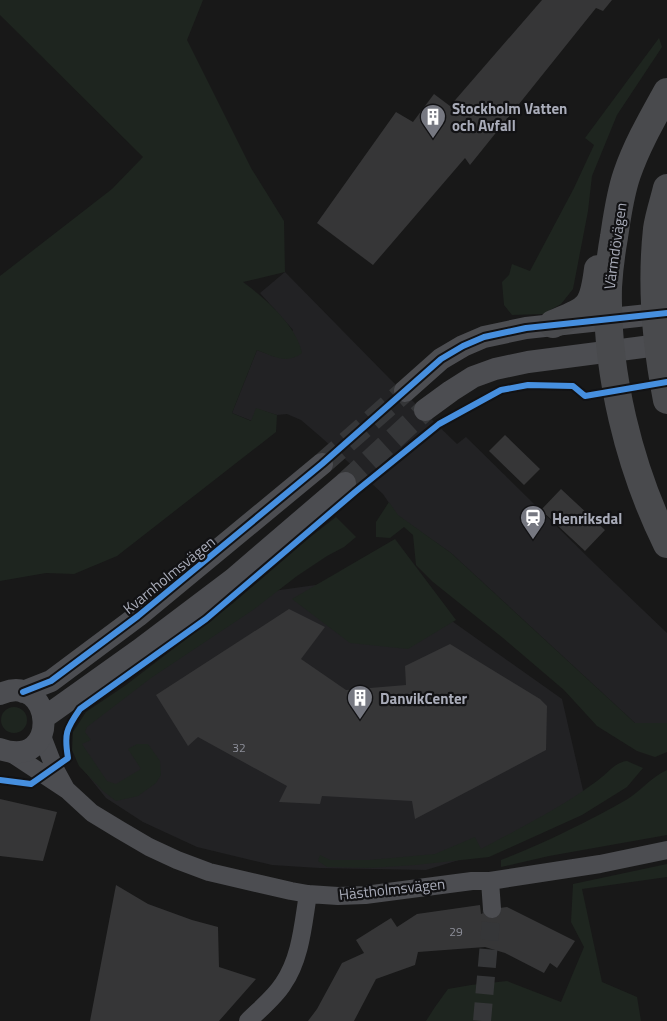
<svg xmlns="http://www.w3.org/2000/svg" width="667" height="1021" viewBox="0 0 667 1021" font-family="'Titillium Web',sans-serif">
	<rect width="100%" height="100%" fill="#181818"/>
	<path fill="#222224" d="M 285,272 L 389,378 L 457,444 L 466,437 L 597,566 L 667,633 L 667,723 L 635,723 L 451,553 L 397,515 L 383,494 L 322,438 L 301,420 L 287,414 L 277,415 L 257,409 L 252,421 L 232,413 L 257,350 L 276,357 L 293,330 L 260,293 Z
		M 387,575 L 562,699 L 585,799 L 482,853 L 426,870 L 319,868 L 272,865 L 197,847 L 143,822 L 106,798 L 82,768 L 74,744 L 83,724 L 273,591 Z"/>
	<path fill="#1e251f" d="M 0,0 L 203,0 L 187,40 L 251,168 L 284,221 L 285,272 L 243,282 C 265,298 297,326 302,353 C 286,365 273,356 257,350 L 232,413 L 251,421 L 256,408 L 277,415 L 276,432 L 117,556 L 74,574 L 46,573 L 0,581 L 0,276 L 112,189 L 143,157 L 0,15 Z
		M 659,38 L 662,47 L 617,115 L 592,176 L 588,211 L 573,289 L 561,304 L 543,314 L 512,315 L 504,305 L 502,282 L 509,275 L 512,264 L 530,271 L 574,188 L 594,145 L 585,138 Z
		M 389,502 L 398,515 L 451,553 L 635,723 L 667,723 L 667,752 L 655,757 L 637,751 L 597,726 L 564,690 L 503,638 L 433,582 L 416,565 L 413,535 L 404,527 L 390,538 L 376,537 L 376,522 Z
		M 336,517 L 356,537 L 344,547 L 327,556 L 297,576 L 253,610 L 151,678 L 87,727 L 85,732 L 91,740 L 82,744 L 107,781 L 116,784 L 141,769 L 128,749 L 137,744 L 148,744 L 160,761 L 161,775 L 156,783 L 138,796 L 116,801 L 103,791 L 79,766 L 72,750 L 73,732 L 86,712 L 126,685 L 232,604 L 309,538 Z
		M 395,539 L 456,620 L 408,649 L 350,643 L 292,599 Z
		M1 720a13 13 0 1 1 26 0a13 13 0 1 1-26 0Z
		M 627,761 L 643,768 L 627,787 L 582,815 L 489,857 L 415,865 L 371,868 L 327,867 L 318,861 L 320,855 L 330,860 L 370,860 L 435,854 L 475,837 L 481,849 C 520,828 561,808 597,781 C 607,774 615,762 627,761 Z
		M 667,770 L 667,835 L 549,856 L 501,867 L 501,860 C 544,843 586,823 626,800 C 641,791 651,777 667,770 Z
		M 667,864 L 667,877 L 582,889 L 602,982 L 637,997 L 641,1021 L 426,1021 L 435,1007 L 448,989 L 471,985 L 507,981 L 561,1002 L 584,947 L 571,922 L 573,884 Z"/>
	<path fill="#363637" d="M 542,0 L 612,0 L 603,11 L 596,8 L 470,165 L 465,158 L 373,265 L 317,223 L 396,112 L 413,122 L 434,94 L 450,106 Z
		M 505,435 L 540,469 L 524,485 L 489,451 Z
		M 561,489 L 605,530 L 585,551 L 541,510 Z
		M 289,609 L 325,627 L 301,659 L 346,690 L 406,685 L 405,666 L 450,644 L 540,699 L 547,706 L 546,750 L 415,819 L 412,801 L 322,796 L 320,804 L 279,802 L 287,786 L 198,737 L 188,746 L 156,695 Z
		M 0,799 L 57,812 L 43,861 L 0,856 Z
		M 116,885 L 148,904 L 192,920 L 218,927 L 219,967 L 256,979 L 219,1021 L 90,1021 Z
		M 480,905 L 481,914 L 492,909 L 507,907 L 575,941 L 557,968 L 550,963 L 544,973 L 505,953 L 485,947 L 418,952 L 415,965 L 376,979 L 354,1021 L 308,1021 L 317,1009 L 342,963 L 364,953 L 356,940 L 391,918 L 397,927 L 417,914 Z"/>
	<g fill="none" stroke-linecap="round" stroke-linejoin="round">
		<path stroke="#353638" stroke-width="18" stroke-dasharray="18 9" stroke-linecap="butt" d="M 482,1021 L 492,909"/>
		<path stroke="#353638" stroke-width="22" stroke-dasharray="22 11" stroke-linecap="butt" d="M 322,464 L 405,391
			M 345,483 L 425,410"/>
		<path stroke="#4c4d51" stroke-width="18" d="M 42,736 L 54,767 L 66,789
			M 11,753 L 67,790 L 92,813 L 120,830 L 149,847 L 177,860 L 209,872 L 291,891 L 308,894 L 338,896 L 365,895 L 472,881 L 490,881 L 600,864 L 667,850
			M 490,881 L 492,909
			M 248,1021 C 259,1010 275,997 283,984 C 301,958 303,924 308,894"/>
		<path stroke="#4c4d51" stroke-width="22" d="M 405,391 L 441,359 L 463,346 L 484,337 L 526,328 L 667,313
			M 425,410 L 451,391 L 473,377 L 495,369 L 528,362 L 667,344
			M 23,692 L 51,681 L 138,616 L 322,464
			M 0,694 C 54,670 62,771 0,749
			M 45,717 L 139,650 L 233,579 L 345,483"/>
		<path stroke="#494a4d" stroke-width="28" d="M 667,92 C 652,119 637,145 627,174 C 620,194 617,217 614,237 C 611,254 609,270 608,287 C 606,373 629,467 667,544
			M 667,188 C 664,201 659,215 657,229 C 651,285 656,344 667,400
			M 553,324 C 589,309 593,309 598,269"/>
		<defs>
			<path id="cycleway" d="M 23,692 L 51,681 L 138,616 L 322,464 L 441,359 L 463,346 L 484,337 L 526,328 L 667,313
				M 0,780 L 31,784 L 68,758 C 64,734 66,729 80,709 L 206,619 L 355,492 L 439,424 L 501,390 L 528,385 L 573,386 L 585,396 L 667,382"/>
		</defs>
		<use href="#cycleway" stroke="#121214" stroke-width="10"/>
		<use href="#cycleway" stroke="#468fdf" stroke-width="6"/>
	</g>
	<defs>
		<symbol id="building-pin" viewBox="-11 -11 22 30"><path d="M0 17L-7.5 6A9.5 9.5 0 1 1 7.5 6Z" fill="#767881" stroke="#121214"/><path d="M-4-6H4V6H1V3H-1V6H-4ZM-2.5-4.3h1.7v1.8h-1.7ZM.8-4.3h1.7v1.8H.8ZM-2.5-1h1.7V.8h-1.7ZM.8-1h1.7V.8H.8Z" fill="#fff"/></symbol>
		<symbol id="station-pin" viewBox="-11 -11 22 30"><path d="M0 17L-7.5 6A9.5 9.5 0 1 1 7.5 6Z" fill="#767881" stroke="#121214"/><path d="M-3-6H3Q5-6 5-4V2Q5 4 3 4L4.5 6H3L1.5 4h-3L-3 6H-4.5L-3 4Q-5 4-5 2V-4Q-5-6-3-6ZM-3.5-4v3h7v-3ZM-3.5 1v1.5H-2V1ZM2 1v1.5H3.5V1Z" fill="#fff"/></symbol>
	</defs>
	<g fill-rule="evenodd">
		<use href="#building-pin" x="418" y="102" width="30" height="40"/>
		<use href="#station-pin" x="518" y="503" width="30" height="40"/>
		<use href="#building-pin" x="345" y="683" width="30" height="40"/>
	</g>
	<g text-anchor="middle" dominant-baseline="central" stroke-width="4.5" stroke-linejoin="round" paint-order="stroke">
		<g font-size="12" fill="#8c8e98">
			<text x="239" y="747">32</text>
			<text x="456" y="931">29</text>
		</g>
		<g font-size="15" font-weight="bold" fill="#a9acb9" stroke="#121214" text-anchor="start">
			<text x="452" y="108">Stockholm Vatten<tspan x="452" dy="17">och Avfall</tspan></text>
			<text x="552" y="518">Henriksdal</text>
			<text x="380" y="698">DanvikCenter</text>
		</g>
		<g font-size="15" fill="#a9acb9" stroke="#121214">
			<text transform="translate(615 246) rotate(-82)">Värmdövägen</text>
			<text transform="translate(169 575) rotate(-39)">Kvarnholmsvägen</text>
			<text transform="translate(392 889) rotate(-6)">Hästholmsvägen</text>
		</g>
	</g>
</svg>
